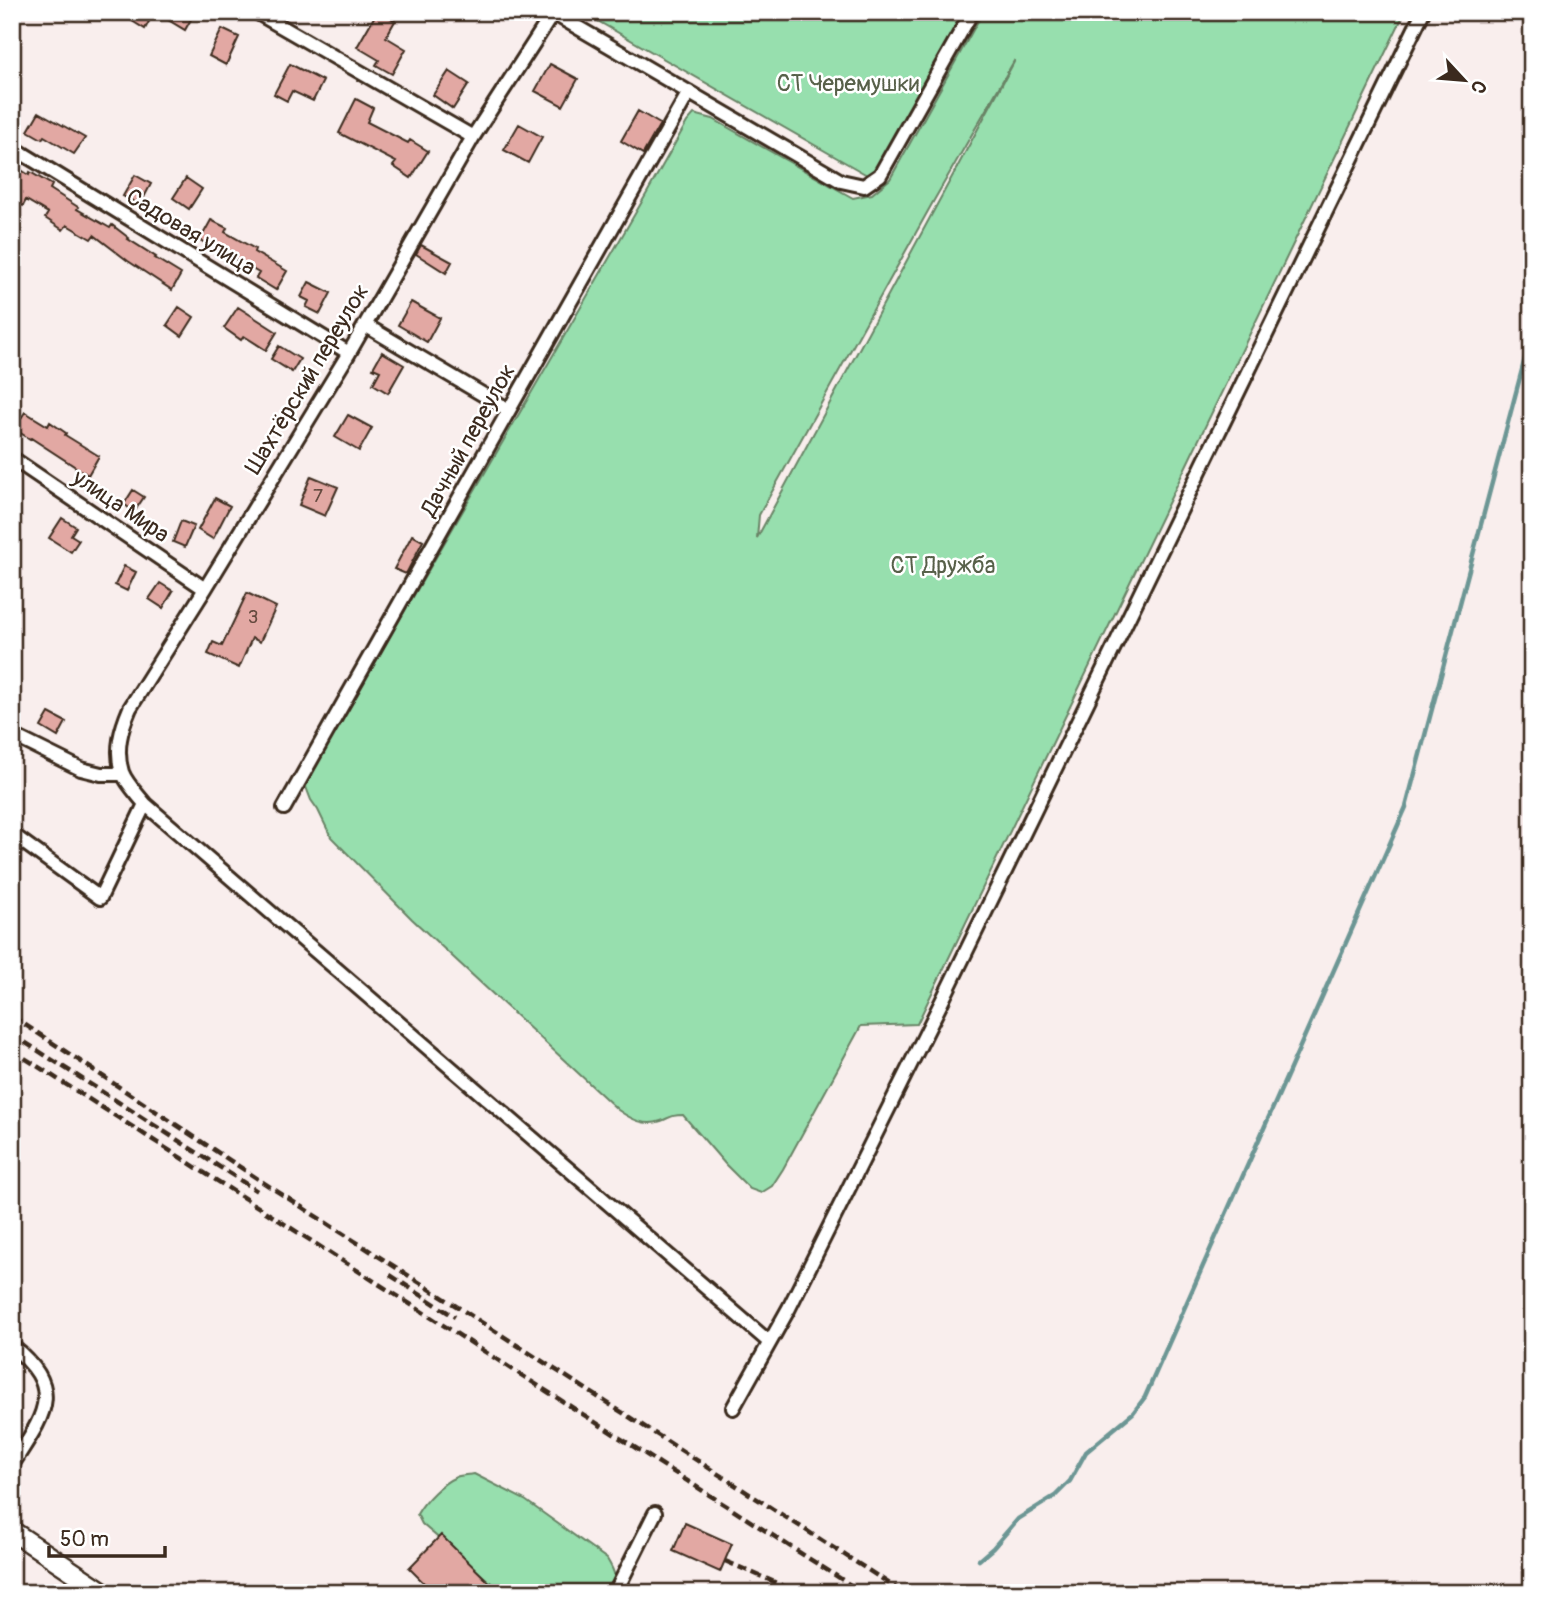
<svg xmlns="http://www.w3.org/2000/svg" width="1544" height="1605" viewBox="0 0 1544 1605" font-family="Pangolin,sans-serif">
	<rect width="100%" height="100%" fill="#f9eeed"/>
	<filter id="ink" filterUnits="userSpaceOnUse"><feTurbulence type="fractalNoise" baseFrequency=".0143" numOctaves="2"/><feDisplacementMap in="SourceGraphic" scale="14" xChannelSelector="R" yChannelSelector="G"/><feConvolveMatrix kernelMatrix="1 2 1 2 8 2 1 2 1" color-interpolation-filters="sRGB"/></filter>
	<g filter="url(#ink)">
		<path fill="#97dfae" stroke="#698466" stroke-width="2" fill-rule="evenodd" d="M 582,12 L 967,12 L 874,179 Z
			M 983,12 L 1405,12 L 917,1024 L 861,1026 L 783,1169 L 772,1186 L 761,1193 L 750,1189 L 726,1165 L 683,1115 C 672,1115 671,1117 661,1121 C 645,1127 631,1119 618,1110 L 412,919 L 331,837 L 318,810 L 311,800 L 306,787 L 308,778 L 647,193 L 687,122 L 694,114 L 713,119 L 853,198 L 872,194 L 890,179 ZM 1014,61 L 1014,62 L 757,538 L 759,515 L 933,202 Z
			M 474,1474 L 525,1500 L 607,1559 C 616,1574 617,1577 610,1593 L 503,1593 L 422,1524 L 417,1514 C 425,1500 442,1483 456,1477 C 461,1475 469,1475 474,1474 Z"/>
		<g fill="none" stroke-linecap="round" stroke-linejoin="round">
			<path stroke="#6c9694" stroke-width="4.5" d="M 979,1560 L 993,1548 L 1018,1519 L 1055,1496 L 1070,1481 L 1086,1452 L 1133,1413 L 1145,1397 L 1406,807 L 1532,332"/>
		</g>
		<path fill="#e2a8a3" stroke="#3b2a1e" stroke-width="2" d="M 137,12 L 154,12 L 145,29 L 132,21 Z
			M 155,12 L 195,12 L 185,30 Z
			M 377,12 L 381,12 L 395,21 L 386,37 L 406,49 L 392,74 L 376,65 L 379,60 L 357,47 Z
			M 222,29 L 239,37 L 226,65 L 209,56 Z
			M 290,64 L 323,81 L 313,101 L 292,91 L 287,101 L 274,94 Z
			M 550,64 L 578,79 L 563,106 L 535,91 Z
			M 449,71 L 469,84 L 453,109 L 433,95 Z
			M 356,99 L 373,108 L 367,122 L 408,143 L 410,140 L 428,151 L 411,178 L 393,166 L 396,162 L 339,133 Z
			M 638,111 L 660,124 L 643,154 L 621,141 Z
			M 39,112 L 85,138 L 74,154 L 44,136 L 42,139 L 28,131 Z
			M 519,124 L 542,137 L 528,163 L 504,150 Z
			M 12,164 L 29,175 L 30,172 L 52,185 L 50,189 L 78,207 L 77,209 L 110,228 L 112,225 L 129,238 L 128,239 L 156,257 L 155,258 L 181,274 L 172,290 L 128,261 L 94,235 L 91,239 L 67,225 L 63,230 L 45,218 L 48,213 L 26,200 L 23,206 L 12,200 Z
			M 135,175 L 151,184 L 140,205 L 123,196 Z
			M 186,178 L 202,189 L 189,209 L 173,198 Z
			M 211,220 L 227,228 L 225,232 L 255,249 L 254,252 L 287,271 L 276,290 L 256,278 L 259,273 L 200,240 Z
			M 421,245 L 452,262 L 446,273 L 416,254 Z
			M 309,282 L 331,293 L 320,314 L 306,307 L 309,301 L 301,297 Z
			M 411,302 L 440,318 L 427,342 L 398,325 Z
			M 179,307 L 194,317 L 182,336 L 167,325 Z
			M 238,307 L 277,332 L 266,350 L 244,336 L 241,340 L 224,328 Z
			M 279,346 L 300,359 L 292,372 L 271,359 Z
			M 382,352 L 404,365 L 388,393 L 373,384 L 380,371 L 373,368 Z
			M 25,412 L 48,426 L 50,422 L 66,433 L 65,435 L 99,456 L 88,475 L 31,438 L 30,439 L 14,429 Z
			M 348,415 L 372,428 L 359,451 L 335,437 Z
			M 311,476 L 338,487 L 325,516 L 299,505 Z
			M 133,490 L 144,497 L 134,512 L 124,504 Z
			M 215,498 L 230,506 L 213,539 L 198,530 Z
			M 62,518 L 76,527 L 71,535 L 79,540 L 71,552 L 49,538 Z
			M 181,521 L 194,526 L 185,547 L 173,542 Z
			M 412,535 L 423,541 L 406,574 L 394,569 Z
			M 124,566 L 136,572 L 127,591 L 115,585 Z
			M 160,583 L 173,591 L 163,608 L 149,599 Z
			M 247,593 L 276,607 L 260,642 L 252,638 L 239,668 L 208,654 L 213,642 L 222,646 Z
			M 49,713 L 66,722 L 58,737 L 41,727 Z
			M 685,1523 L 732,1544 L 720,1572 L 673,1551 Z
			M 441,1535 L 500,1593 L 434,1593 L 409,1568 Z"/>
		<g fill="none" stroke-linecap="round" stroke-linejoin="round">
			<defs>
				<path id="street" d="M 256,12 L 473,137
					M 12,147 L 349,353
					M 365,325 L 509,410
					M 12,458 L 205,589
					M 12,735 L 81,769 L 101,774 L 123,774
					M 284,808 L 689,92
					M 12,834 L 100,898 L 145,804
					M 769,1342 L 145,804 C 138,795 126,783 122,772 C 115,750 121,729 130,708 L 205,589 L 349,353 L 473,137 L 553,13 L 841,181 L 864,186 L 880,175 L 972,12
					M 12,1346 C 67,1390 43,1416 12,1465
					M 733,1408 L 789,1308 L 944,997 L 1423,12
					M 615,1593 L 655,1513"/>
				<path id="secondary" d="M 12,1531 L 105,1593"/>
			</defs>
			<use href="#street" stroke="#3b2a1e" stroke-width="18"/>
			<use href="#secondary" stroke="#3b2a1e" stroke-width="23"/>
			<use href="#street" stroke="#fff" stroke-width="12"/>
			<use href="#secondary" stroke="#fff" stroke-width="18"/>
			<path stroke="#3b2a1e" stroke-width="4.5" stroke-dasharray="10 5" stroke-linecap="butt" d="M 12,1016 L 261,1181 L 904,1593
				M 12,1034 L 257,1191
				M 12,1050 L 863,1593
				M 390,1275 L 455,1317
				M 725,1561 L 800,1593"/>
		</g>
	</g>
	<g text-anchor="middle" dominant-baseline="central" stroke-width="5" stroke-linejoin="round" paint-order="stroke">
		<g font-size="19" fill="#654a3f">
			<text x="318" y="496">7</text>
			<text x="253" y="617">3</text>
		</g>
		<g font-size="23" fill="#576049" stroke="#fff">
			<text x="848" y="83">СТ Черемушки</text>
			<text x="943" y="565">СТ Дружба</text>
		</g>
		<g font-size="23" fill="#3b2a1e" stroke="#fff">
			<text transform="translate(191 232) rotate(31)">Садовая улица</text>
			<text transform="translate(307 379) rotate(-59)">Шахтёрский переулок</text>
			<text transform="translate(468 440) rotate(-61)">Дачный переулок</text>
			<text transform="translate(121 506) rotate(34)">улица Мира</text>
		</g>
	</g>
	<rect width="1544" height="1605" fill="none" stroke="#fff" stroke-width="42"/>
	<rect x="21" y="21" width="1502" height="1563" fill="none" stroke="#3b2a1e" stroke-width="2.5" filter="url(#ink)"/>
	<g transform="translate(1464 80) rotate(116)" stroke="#ffffff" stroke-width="5" paint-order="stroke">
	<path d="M0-5L12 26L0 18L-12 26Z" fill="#3b2a1e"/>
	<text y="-10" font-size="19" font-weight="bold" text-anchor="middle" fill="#3b2a1e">С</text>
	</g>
	<path d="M49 1546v10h116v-10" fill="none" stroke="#3b2a1e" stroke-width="3.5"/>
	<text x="60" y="1546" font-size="21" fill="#3b2a1e" stroke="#ffffff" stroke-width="5" paint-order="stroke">50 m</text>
</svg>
